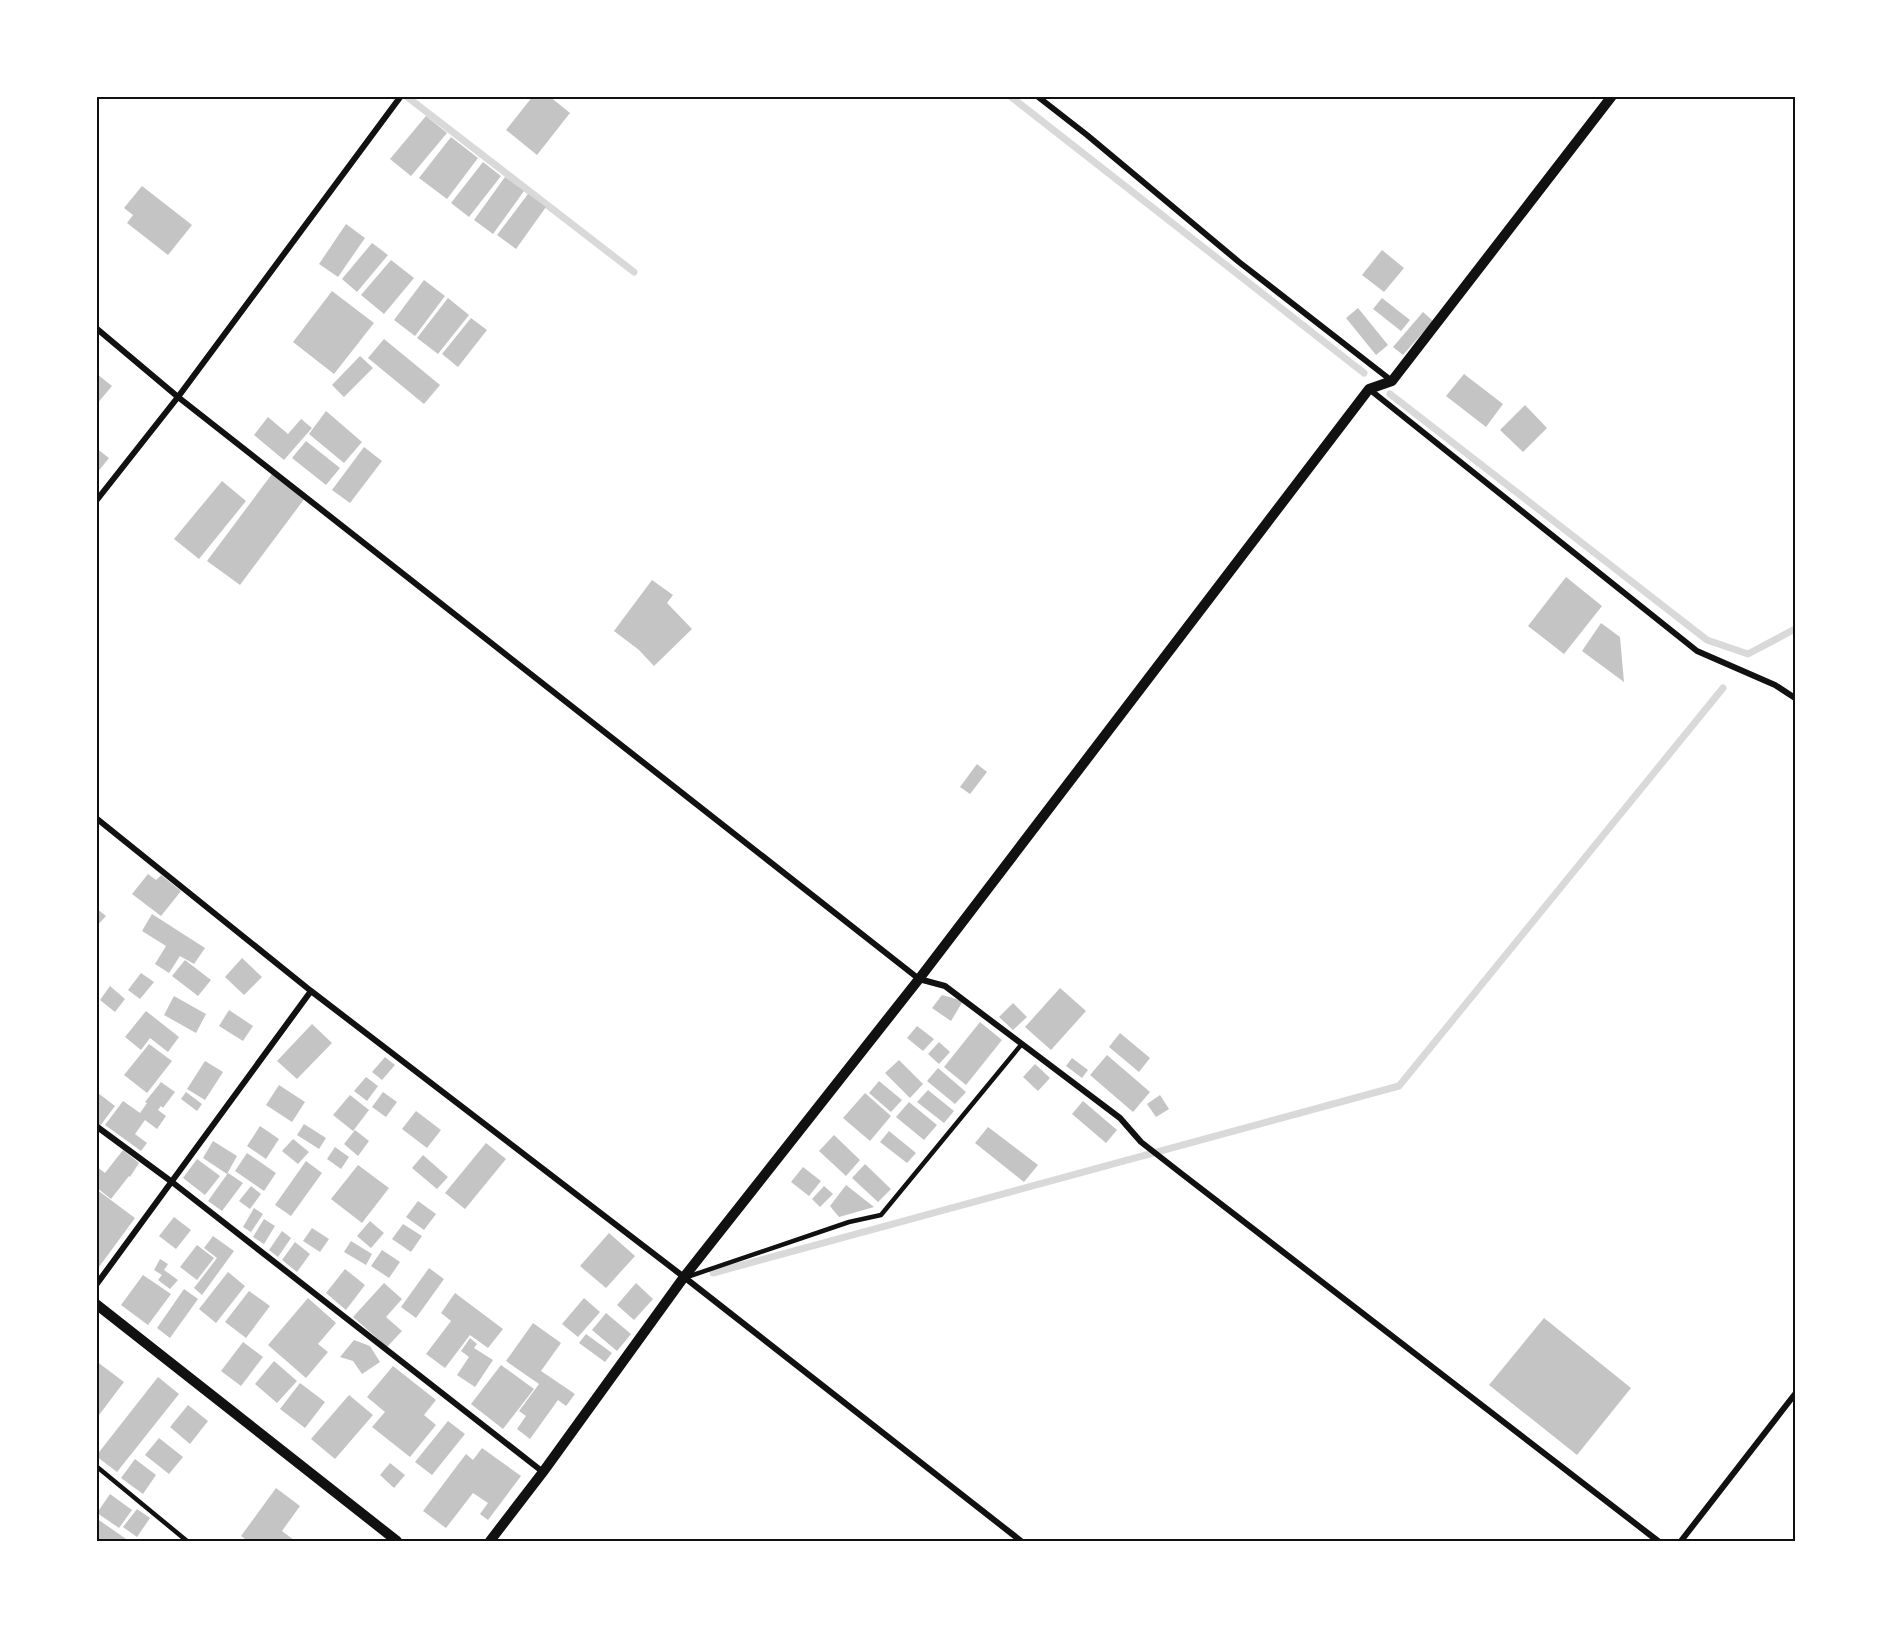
<svg xmlns="http://www.w3.org/2000/svg" width="1891" height="1637" viewBox="0 0 1891 1637" font-family="'Sofia Sans Condensed',sans-serif">
	<rect width="100%" height="100%" fill="#fff"/>
	<g fill="none" stroke-linecap="round" stroke-linejoin="round">
		<path stroke="#d9d9d9" stroke-width="7" d="M 406,96 L 634,272
			M 1010,96 L 1364,373
			M 1390,394 L 1707,640 L 1748,654 L 1795,629
			M 713,1273 L 1399,1086 L 1723,688"/>
	</g>
	<path fill="#c4c4c4" d="M 533,96 L 549,96 L 570,113 L 537,155 L 506,130 Z
		M 426,116 L 447,133 L 411,176 L 390,159 Z
		M 451,137 L 478,158 L 447,199 L 419,178 Z
		M 483,162 L 501,176 L 469,217 L 451,203 Z
		M 505,177 L 524,191 L 493,234 L 474,220 Z
		M 142,186 L 192,225 L 168,255 L 127,223 L 133,215 L 124,208 Z
		M 528,194 L 546,207 L 516,249 L 497,235 Z
		M 346,224 L 365,238 L 338,277 L 319,264 Z
		M 372,243 L 388,255 L 357,292 L 342,279 Z
		M 1382,250 L 1404,268 L 1384,292 L 1362,275 Z
		M 391,260 L 414,278 L 384,314 L 361,295 Z
		M 424,280 L 445,296 L 415,336 L 394,320 Z
		M 332,291 L 374,323 L 334,374 L 293,342 Z
		M 448,298 L 469,315 L 438,354 L 417,338 Z
		M 1382,298 L 1410,320 L 1401,331 L 1373,309 Z
		M 1358,308 L 1388,345 L 1376,355 L 1346,318 Z
		M 1423,312 L 1433,321 L 1403,355 L 1393,347 Z
		M 471,318 L 487,330 L 458,367 L 442,354 Z
		M 384,339 L 440,385 L 424,404 L 368,358 Z
		M 360,356 L 373,368 L 344,397 L 332,385 Z
		M 97,374 L 112,386 L 96,405 L 96,376 Z
		M 1464,374 L 1503,404 L 1486,427 L 1446,396 Z
		M 1525,405 L 1547,428 L 1523,452 L 1500,430 Z
		M 326,411 L 362,442 L 344,463 L 309,434 Z
		M 268,417 L 288,434 L 301,419 L 312,428 L 284,460 L 254,435 Z
		M 306,441 L 340,468 L 326,485 L 292,458 Z
		M 364,447 L 382,461 L 350,503 L 332,490 Z
		M 96,448 L 109,458 L 96,474 Z
		M 272,474 L 305,498 L 240,585 L 207,561 Z
		M 222,481 L 246,501 L 199,559 L 174,539 Z
		M 1566,577 L 1602,606 L 1564,654 L 1528,626 Z
		M 652,580 L 673,595 L 667,603 L 692,629 L 654,666 L 639,650 L 614,631 Z
		M 1601,623 L 1620,637 L 1624,682 L 1582,651 Z
		M 977,764 L 987,772 L 970,794 L 960,787 Z
		M 148,874 L 156,880 L 161,875 L 181,891 L 161,916 L 132,894 Z
		M 96,908 L 106,916 L 96,927 Z
		M 152,914 L 205,948 L 194,964 L 180,956 L 169,973 L 155,964 L 166,946 L 142,931 Z
		M 242,958 L 262,977 L 244,995 L 225,977 Z
		M 185,960 L 211,980 L 198,996 L 172,976 Z
		M 141,973 L 154,982 L 140,999 L 128,990 Z
		M 110,986 L 125,999 L 115,1012 L 100,1000 Z
		M 1060,988 L 1086,1011 L 1051,1050 L 1025,1027 Z
		M 942,995 L 963,1001 L 951,1021 L 932,1008 Z
		M 174,996 L 206,1014 L 196,1033 L 164,1015 Z
		M 1013,1003 L 1027,1017 L 1013,1030 L 999,1017 Z
		M 229,1010 L 253,1026 L 243,1041 L 219,1026 Z
		M 146,1011 L 179,1037 L 168,1052 L 150,1038 L 141,1050 L 125,1037 Z
		M 980,1022 L 1002,1040 L 966,1085 L 944,1067 Z
		M 312,1024 L 332,1043 L 297,1079 L 277,1061 Z
		M 917,1026 L 934,1039 L 923,1051 L 907,1038 Z
		M 1120,1033 L 1150,1058 L 1139,1072 L 1109,1047 Z
		M 939,1042 L 950,1052 L 939,1064 L 928,1054 Z
		M 149,1044 L 172,1061 L 147,1093 L 124,1075 Z
		M 1107,1055 L 1150,1092 L 1133,1112 L 1090,1075 Z
		M 385,1057 L 395,1065 L 382,1080 L 372,1072 Z
		M 1072,1058 L 1088,1070 L 1082,1078 L 1066,1066 Z
		M 899,1060 L 923,1084 L 910,1098 L 885,1073 Z
		M 205,1061 L 223,1072 L 205,1100 L 187,1089 Z
		M 1035,1064 L 1050,1078 L 1038,1091 L 1023,1077 Z
		M 938,1068 L 966,1092 L 955,1104 L 927,1081 Z
		M 366,1077 L 378,1086 L 367,1101 L 354,1091 Z
		M 879,1081 L 902,1100 L 891,1112 L 869,1093 Z
		M 161,1082 L 175,1092 L 163,1108 L 161,1106 L 158,1110 L 166,1116 L 157,1129 L 145,1120 L 135,1134 L 147,1143 L 141,1151 L 105,1125 L 123,1101 L 140,1113 L 147,1103 L 145,1102 Z
		M 279,1085 L 305,1102 L 292,1122 L 266,1105 Z
		M 928,1090 L 954,1111 L 944,1123 L 917,1102 Z
		M 186,1092 L 202,1104 L 197,1111 L 181,1099 Z
		M 383,1092 L 397,1102 L 386,1117 L 372,1107 Z
		M 98,1093 L 115,1106 L 100,1126 L 96,1122 L 96,1095 Z
		M 865,1093 L 891,1116 L 870,1141 L 843,1118 Z
		M 350,1095 L 369,1110 L 353,1131 L 333,1115 Z
		M 1160,1095 L 1169,1109 L 1156,1117 L 1147,1104 Z
		M 1083,1101 L 1117,1130 L 1106,1143 L 1072,1114 Z
		M 909,1102 L 937,1125 L 924,1140 L 896,1117 Z
		M 416,1111 L 441,1130 L 427,1148 L 402,1129 Z
		M 304,1124 L 326,1138 L 319,1149 L 297,1135 Z
		M 260,1126 L 279,1139 L 266,1159 L 247,1146 Z
		M 988,1127 L 1038,1165 L 1024,1182 L 975,1143 Z
		M 355,1130 L 369,1141 L 358,1156 L 344,1144 Z
		M 889,1131 L 916,1153 L 907,1163 L 880,1142 Z
		M 834,1135 L 860,1160 L 846,1176 L 819,1151 Z
		M 293,1139 L 309,1152 L 298,1164 L 282,1151 Z
		M 213,1141 L 237,1156 L 227,1174 L 203,1158 Z
		M 486,1143 L 506,1159 L 465,1209 L 445,1193 Z
		M 335,1147 L 349,1157 L 341,1169 L 327,1159 Z
		M 123,1150 L 139,1163 L 130,1177 L 129,1176 L 111,1199 L 96,1187 L 96,1166 L 105,1173 Z
		M 247,1153 L 276,1173 L 264,1191 L 235,1171 Z
		M 423,1155 L 448,1177 L 437,1189 L 412,1168 Z
		M 197,1159 L 220,1176 L 205,1195 L 183,1178 Z
		M 306,1161 L 322,1173 L 291,1216 L 275,1205 Z
		M 865,1164 L 891,1189 L 878,1202 L 852,1178 Z
		M 358,1165 L 389,1188 L 362,1223 L 331,1199 Z
		M 803,1167 L 821,1181 L 809,1196 L 791,1182 Z
		M 228,1173 L 243,1183 L 222,1211 L 208,1201 Z
		M 846,1185 L 874,1207 L 839,1217 L 830,1206 Z
		M 251,1186 L 261,1194 L 250,1209 L 239,1201 Z
		M 824,1186 L 833,1194 L 820,1207 L 812,1199 Z
		M 96,1189 L 135,1218 L 96,1271 Z
		M 418,1201 L 436,1214 L 424,1230 L 406,1217 Z
		M 254,1208 L 263,1214 L 251,1232 L 243,1227 Z
		M 174,1217 L 191,1230 L 176,1249 L 159,1236 Z
		M 264,1219 L 275,1226 L 264,1244 L 253,1237 Z
		M 370,1221 L 384,1233 L 371,1248 L 357,1236 Z
		M 403,1224 L 422,1236 L 411,1252 L 392,1239 Z
		M 312,1228 L 329,1239 L 320,1252 L 303,1241 Z
		M 282,1231 L 291,1238 L 278,1257 L 269,1250 Z
		M 609,1233 L 635,1256 L 606,1288 L 580,1266 Z
		M 213,1236 L 234,1251 L 202,1295 L 194,1288 L 217,1258 L 204,1248 Z
		M 351,1241 L 372,1254 L 366,1265 L 344,1252 Z
		M 295,1242 L 310,1254 L 297,1272 L 282,1260 Z
		M 197,1245 L 214,1258 L 197,1280 L 180,1267 Z
		M 382,1250 L 400,1262 L 389,1278 L 371,1266 Z
		M 160,1259 L 168,1264 L 164,1270 L 178,1280 L 170,1289 L 158,1280 L 162,1275 L 154,1270 Z
		M 429,1268 L 444,1279 L 416,1318 L 401,1307 Z
		M 345,1269 L 365,1285 L 346,1310 L 326,1293 Z
		M 228,1272 L 245,1286 L 216,1323 L 199,1309 Z
		M 143,1275 L 171,1294 L 148,1325 L 121,1305 Z
		M 384,1283 L 402,1299 L 386,1317 L 402,1331 L 387,1347 L 353,1317 Z
		M 636,1283 L 653,1299 L 634,1320 L 617,1305 Z
		M 184,1289 L 198,1299 L 170,1338 L 157,1328 Z
		M 249,1291 L 270,1306 L 246,1338 L 225,1322 Z
		M 455,1293 L 503,1329 L 488,1348 L 470,1335 L 445,1368 L 426,1354 L 451,1321 L 441,1313 Z
		M 308,1298 L 336,1323 L 318,1344 L 328,1352 L 306,1378 L 268,1345 Z
		M 584,1298 L 600,1312 L 578,1337 L 562,1324 Z
		M 606,1313 L 631,1334 L 617,1351 L 592,1330 Z
		M 1544,1318 L 1631,1388 L 1577,1455 L 1489,1385 Z
		M 533,1323 L 561,1343 L 541,1371 L 575,1394 L 566,1406 L 558,1400 L 530,1439 L 517,1429 L 526,1416 L 519,1411 L 539,1384 L 506,1361 Z
		M 586,1334 L 612,1353 L 605,1362 L 579,1343 Z
		M 470,1338 L 477,1344 L 474,1348 L 493,1360 L 475,1387 L 457,1375 L 469,1357 L 461,1351 Z
		M 354,1340 L 370,1346 L 380,1362 L 362,1374 L 353,1361 L 340,1357 Z
		M 243,1342 L 263,1357 L 241,1386 L 221,1371 Z
		M 96,1361 L 124,1382 L 96,1419 Z
		M 274,1361 L 297,1381 L 277,1403 L 255,1384 Z
		M 501,1365 L 534,1389 L 503,1429 L 471,1404 Z
		M 393,1366 L 436,1400 L 424,1415 L 436,1425 L 410,1457 L 372,1427 L 385,1412 L 367,1397 Z
		M 158,1377 L 179,1394 L 117,1472 L 96,1456 Z
		M 300,1383 L 325,1402 L 305,1428 L 280,1409 Z
		M 349,1395 L 373,1415 L 335,1459 L 311,1439 Z
		M 188,1405 L 208,1421 L 190,1444 L 170,1427 Z
		M 448,1421 L 465,1434 L 432,1475 L 415,1462 Z
		M 159,1438 L 183,1457 L 169,1474 L 145,1455 Z
		M 482,1448 L 521,1476 L 488,1520 L 480,1514 L 488,1503 L 473,1493 L 446,1528 L 423,1511 L 466,1454 L 473,1460 Z
		M 135,1459 L 156,1475 L 143,1494 L 121,1478 Z
		M 390,1463 L 405,1475 L 394,1488 L 380,1475 Z
		M 276,1488 L 300,1506 L 282,1531 L 295,1541 L 248,1541 L 241,1536 Z
		M 110,1494 L 132,1510 L 119,1528 L 97,1513 Z
		M 137,1509 L 150,1518 L 137,1537 L 123,1527 Z
		M 96,1518 L 129,1541 L 96,1541 Z"/>
	<g fill="none" stroke-linecap="round" stroke-linejoin="round">
		<path stroke="#111" stroke-width="4.5" d="M 687,1277 L 849,1222 L 881,1215 L 1021,1045
			M 96,1466 L 187,1541"/>
		<path stroke="#111" stroke-width="6" d="M 1037,96 L 1087,135 L 1239,262 L 1392,381
			M 96,328 L 178,397 L 919,979 L 945,986 L 1120,1118 L 1141,1142 L 1182,1174 L 1658,1541
			M 1369,389 L 1697,651 L 1775,685 L 1795,698
			M 96,501 L 178,397 L 401,96
			M 96,818 L 311,991 L 684,1277 L 1021,1541
			M 96,1126 L 172,1182 L 543,1472
			M 96,1285 L 311,991
			M 1681,1541 L 1795,1394"/>
		<path stroke="#111" stroke-width="10" d="M 96,1304 L 397,1541
			M 490,1541 L 543,1472 L 684,1277 L 919,979 L 1369,389 L 1392,381 L 1612,96"/>
	</g>
	<rect width="1891" height="1637" fill="none" stroke="#ffffff" stroke-width="195"/>
	<rect x="98" y="98" width="1696" height="1442" fill="none" stroke="#111" stroke-width="2"/>
</svg>
